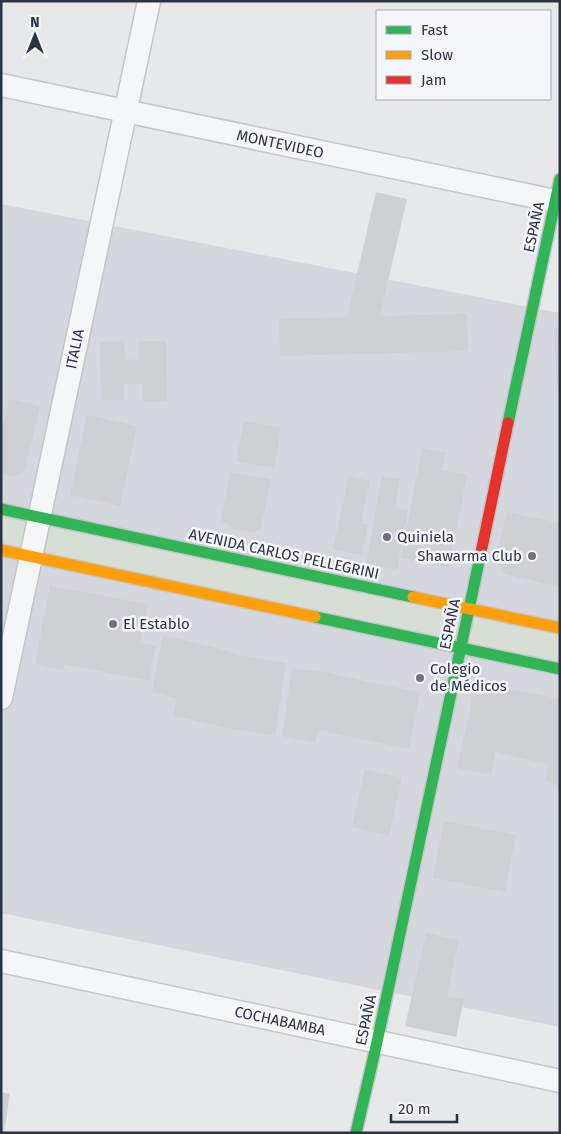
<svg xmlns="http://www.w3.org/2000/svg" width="561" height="1134" viewBox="0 0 561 1134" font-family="'Fira Sans',sans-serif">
	<rect width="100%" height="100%" fill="#e6e8ea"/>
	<path fill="#d4d7dd" d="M 1,204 L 560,313 L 560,1027 L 1,913 Z"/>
	<path fill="#d6ded6" d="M 1,509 L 560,628 L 560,669 L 1,550 Z"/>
	<path fill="#ced0d3" d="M 376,192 L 407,199 L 380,316 L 467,314 L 468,351 L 280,356 L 279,319 L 347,317 Z
		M 554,328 L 560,328 L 560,386 L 557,386 Z
		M 124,341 L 125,360 L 139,359 L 139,341 L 166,341 L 167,401 L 143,402 L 142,384 L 124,384 L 124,400 L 101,400 L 100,342 Z
		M 9,399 L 40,406 L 25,470 L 13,477 L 1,474 L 1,424 L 3,425 Z
		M 87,415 L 137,426 L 120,506 L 70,495 Z
		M 244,421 L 281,428 L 274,468 L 236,461 Z
		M 422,448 L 446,453 L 442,470 L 467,475 L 449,567 L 401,558 Z
		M 230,472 L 271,479 L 261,528 L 253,533 L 233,529 L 221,520 Z
		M 349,476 L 370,481 L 361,523 L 368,524 L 362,555 L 333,549 Z
		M 382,476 L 400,479 L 395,508 L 408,510 L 397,570 L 366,564 Z
		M 507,512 L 560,523 L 560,587 L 505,574 L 495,561 Z
		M 50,586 L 148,604 L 140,643 L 156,646 L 149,681 L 64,664 L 63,670 L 35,664 Z
		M 163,636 L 189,641 L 221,649 L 247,657 L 286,663 L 275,735 L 234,729 L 173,716 L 177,699 L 152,692 Z
		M 292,668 L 329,673 L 373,683 L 420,692 L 409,749 L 318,730 L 315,743 L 282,736 Z
		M 489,682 L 511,689 L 560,699 L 560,786 L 545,781 L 549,764 L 519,758 L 495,751 L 491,775 L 457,768 L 471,705 L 472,690 Z
		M 365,769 L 402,778 L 389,836 L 352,827 Z
		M 444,821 L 516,835 L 505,892 L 433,878 Z
		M 426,933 L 459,940 L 447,996 L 464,999 L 456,1037 L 405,1026 Z
		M 1,1092 L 10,1094 L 4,1133 L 1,1133 Z"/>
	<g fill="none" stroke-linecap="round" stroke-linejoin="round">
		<defs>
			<path id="street" d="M 1,85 L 560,202
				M 1,698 L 149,1
				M 1,961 L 560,1081"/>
			<path id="fast" d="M 508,423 L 560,179
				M 1,509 L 413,597
				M 315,617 L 560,669
				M 356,1133 L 377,1042 L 480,557"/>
			<path id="slow" d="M 1,550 L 315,617
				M 413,597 L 560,628"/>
			<path id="jam" d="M 480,557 L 508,423"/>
		</defs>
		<use href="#street" stroke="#c4c6c8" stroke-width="25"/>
		<use href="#fast" stroke="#c4c6c8" stroke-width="14"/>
		<use href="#slow" stroke="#c4c6c8" stroke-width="14"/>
		<use href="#jam" stroke="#c4c6c8" stroke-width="14"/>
		<use href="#street" stroke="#f5f6f7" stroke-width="22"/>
		<use href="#fast" stroke="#30b455" stroke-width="11"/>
		<use href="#slow" stroke="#ff9f0a" stroke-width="11"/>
		<use href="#jam" stroke="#e5322d" stroke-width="11"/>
	</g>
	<g fill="#6c737f" stroke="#f4f6f9" stroke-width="2">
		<circle cx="387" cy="537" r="5"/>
		<circle cx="532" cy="556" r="5"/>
		<circle cx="113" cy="624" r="5"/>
		<circle cx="420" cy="678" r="5"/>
	</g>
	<g text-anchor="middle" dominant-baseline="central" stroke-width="5" stroke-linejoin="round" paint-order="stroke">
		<g font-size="15" fill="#2b3445" stroke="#f4f6f9">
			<text transform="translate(280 144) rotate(12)">MONTEVIDEO</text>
			<text transform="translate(534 227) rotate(-78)">ESPAÑA</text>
			<text transform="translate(75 349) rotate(-78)">ITALIA</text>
			<text transform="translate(284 554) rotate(12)">AVENIDA CARLOS PELLEGRINI</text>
			<text transform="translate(450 624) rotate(-78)">ESPAÑA</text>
			<text transform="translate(366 1020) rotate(-78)">ESPAÑA</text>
			<text transform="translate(280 1021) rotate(12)">COCHABAMBA</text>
		</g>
		<g font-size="15" fill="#2b3445" stroke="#f4f6f9" text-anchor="start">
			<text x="397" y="537">Quiniela</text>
			<text x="522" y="556" text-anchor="end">Shawarma Club</text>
			<text x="123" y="624">El Establo</text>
			<text x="430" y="669">Colegio<tspan x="430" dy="17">de Médicos</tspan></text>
		</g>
	</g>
	<rect width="561" height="1134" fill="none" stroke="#2b3445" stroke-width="5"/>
	<rect x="376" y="10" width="175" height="90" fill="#f4f6f9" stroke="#a4a8b1"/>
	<rect x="386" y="26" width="25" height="8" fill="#30b455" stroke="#a4a8b1"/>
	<text x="421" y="35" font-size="15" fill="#2b3445">Fast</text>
	<rect x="386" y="51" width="25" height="8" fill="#ff9f0a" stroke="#a4a8b1"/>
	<text x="421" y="60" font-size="15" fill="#2b3445">Slow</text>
	<rect x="386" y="76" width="25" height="8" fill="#e5322d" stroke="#a4a8b1"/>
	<text x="421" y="85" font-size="15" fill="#2b3445">Jam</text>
	<g transform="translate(35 35)" stroke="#f4f6f9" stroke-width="4" paint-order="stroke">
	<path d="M0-4L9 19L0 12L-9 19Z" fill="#2b3445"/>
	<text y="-8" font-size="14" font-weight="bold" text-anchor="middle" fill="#2b3445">N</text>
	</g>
	<path d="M391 1114v8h66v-8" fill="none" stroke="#2b3445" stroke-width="2.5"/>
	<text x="398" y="1114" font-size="15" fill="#2b3445" stroke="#f4f6f9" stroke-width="4" paint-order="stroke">20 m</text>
</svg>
